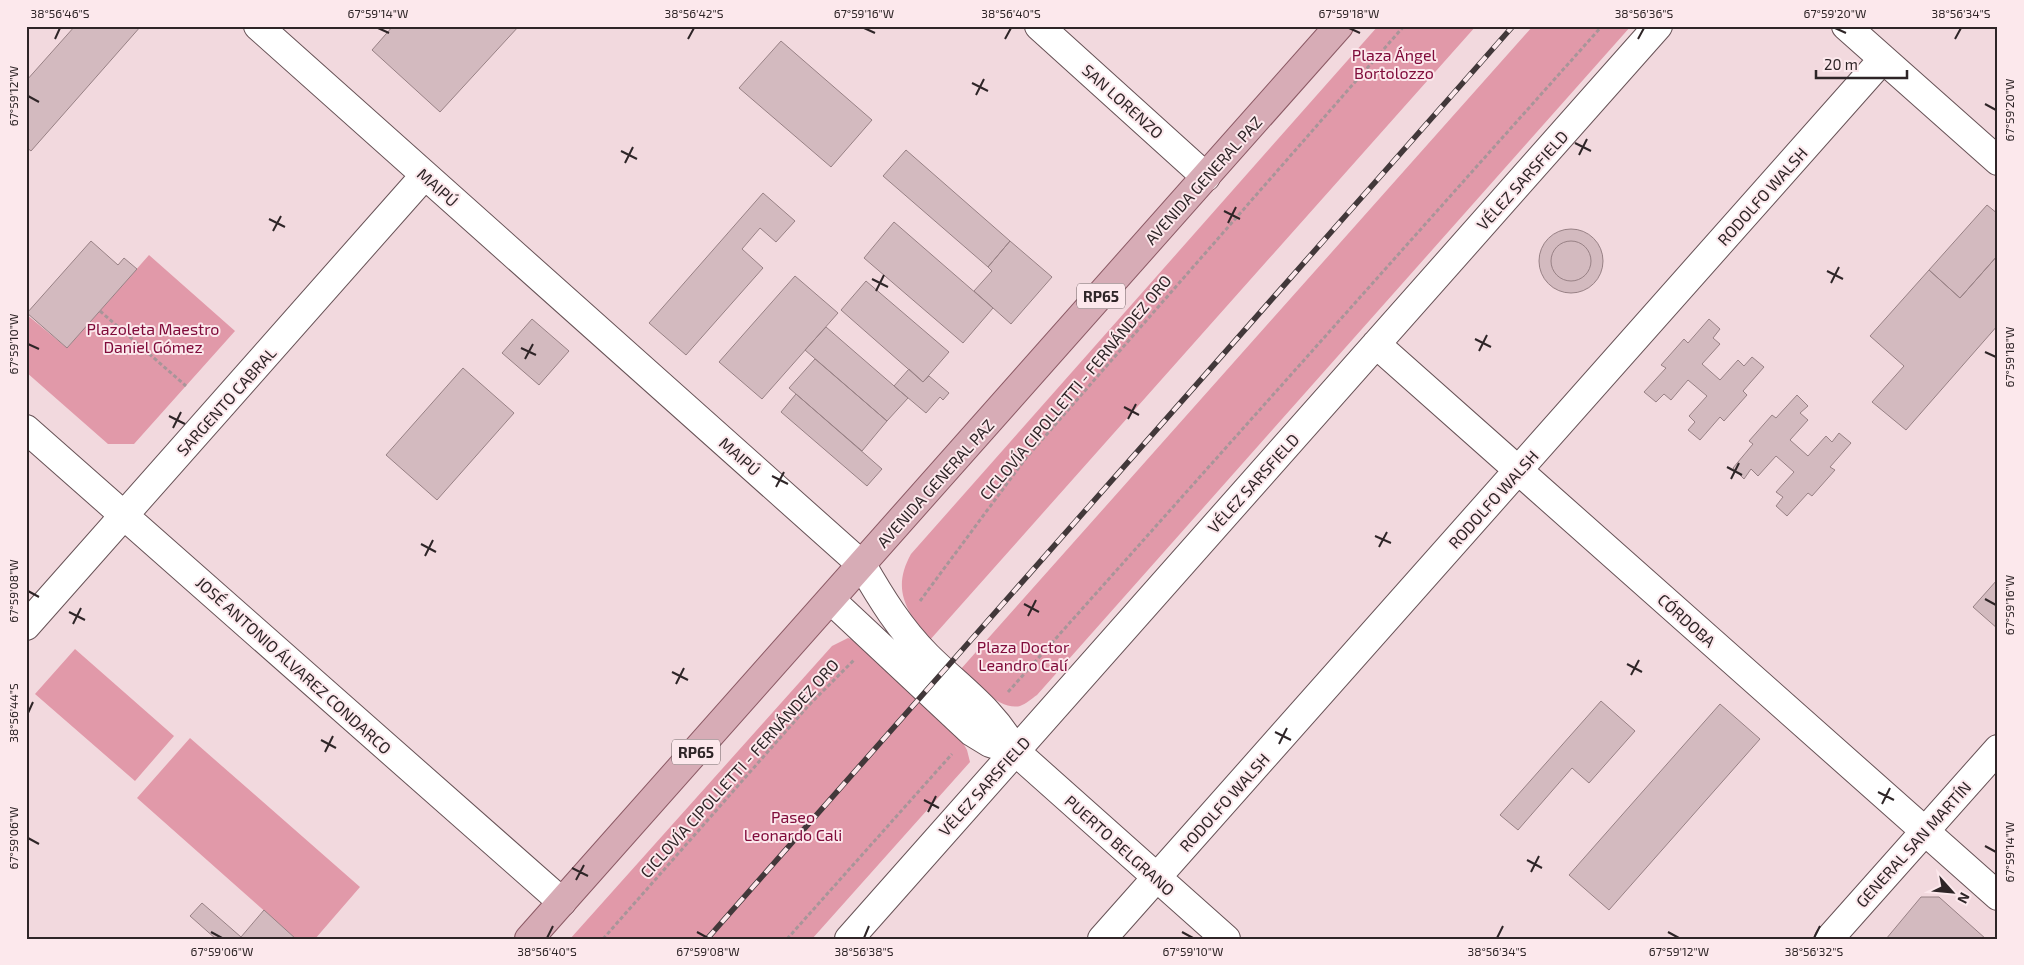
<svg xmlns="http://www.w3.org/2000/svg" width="2024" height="965" viewBox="0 0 2024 965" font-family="'Exo 2',sans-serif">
	<rect width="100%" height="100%" fill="#f2d9de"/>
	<path fill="#e199a9" d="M 1378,26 L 1476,26 L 929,641 C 907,611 891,590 911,554 Z
		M 1533,26 L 1631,26 L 1037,695 C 1031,699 1026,704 1020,706 C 1000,711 974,682 960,670 Z
		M 149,255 L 235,331 L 134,444 L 108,444 L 26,372 L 26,314 L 67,348 Z
		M 848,638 L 862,643 L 958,734 L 967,750 L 970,762 L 812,939 L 570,939 L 832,646 Z
		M 75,649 L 174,736 L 135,781 L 35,694 Z
		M 190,738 L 360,887 L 315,939 L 296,939 L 137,798 Z"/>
	<path fill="#d3babf" stroke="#988185" d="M 75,26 L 141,26 L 31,151 L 26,147 L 26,81 Z
		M 393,26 L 519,26 L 440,112 L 372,50 Z
		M 781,41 L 872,120 L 831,167 L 739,88 Z
		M 906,150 L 1010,241 L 988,267 L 883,176 Z
		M 763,193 L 795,221 L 776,242 L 760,228 L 742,249 L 763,268 L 686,355 L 649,323 Z
		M 1987,205 L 1998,214 L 1998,255 L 1960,298 L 1929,270 Z
		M 894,222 L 993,308 L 963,343 L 864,258 Z
		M1539 261a32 32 0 1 1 64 0a32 32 0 1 1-64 0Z
		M 91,241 L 118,265 L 124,258 L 137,269 L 67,348 L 27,313 Z
		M 1010,241 L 1052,277 L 1011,324 L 974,291 L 992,271 L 988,267 Z
		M1551 261a20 20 0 1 1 40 0a20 20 0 1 1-40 0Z
		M 1998,255 L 1998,325 L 1906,430 L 1872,402 L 1904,366 L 1870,336 L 1929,270 L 1960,298 Z
		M 795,276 L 838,313 L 762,399 L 719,362 Z
		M 866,281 L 949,352 L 923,382 L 841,310 Z
		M 532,319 L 569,351 L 539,385 L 502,353 Z
		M 1709,319 L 1720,329 L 1713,338 L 1720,344 L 1702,364 L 1720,380 L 1738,360 L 1744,366 L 1752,357 L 1764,367 L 1743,391 L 1747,395 L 1724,421 L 1720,417 L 1700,440 L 1688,430 L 1695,422 L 1689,416 L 1707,396 L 1688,380 L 1671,400 L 1664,394 L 1656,402 L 1644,392 L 1666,368 L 1661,365 L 1684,339 L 1688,343 Z
		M 826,327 L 908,398 L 887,421 L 805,350 Z
		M 815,359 L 887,421 L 862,451 L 789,388 Z
		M 463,368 L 514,413 L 437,500 L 386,455 Z
		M 909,369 L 923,382 L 929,376 L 949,393 L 943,400 L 940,397 L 926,413 L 894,386 Z
		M 796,394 L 882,469 L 867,486 L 781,412 Z
		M 1797,395 L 1808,406 L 1800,413 L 1808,420 L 1790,440 L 1808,456 L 1826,436 L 1832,442 L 1839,433 L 1851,443 L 1830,467 L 1835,470 L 1812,496 L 1808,493 L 1787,516 L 1776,506 L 1783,497 L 1776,492 L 1794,472 L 1776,456 L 1758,476 L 1751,469 L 1744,479 L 1733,468 L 1753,444 L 1749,441 L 1772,415 L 1776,418 Z
		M 1997,580 L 1998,580 L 1998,629 L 1973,607 Z
		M 1601,701 L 1635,731 L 1589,783 L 1572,768 L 1518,830 L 1500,815 Z
		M 1720,704 L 1760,739 L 1609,910 L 1569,875 Z
		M 1921,897 L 1939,897 L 1986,939 L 1886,939 Z
		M 202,903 L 241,937 L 264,910 L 296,939 L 216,939 L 190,916 Z"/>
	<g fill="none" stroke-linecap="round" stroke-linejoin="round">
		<defs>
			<path id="minor" d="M 258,26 L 862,565 C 881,598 900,629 927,656 C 959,688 993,710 1015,751 L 1226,939
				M 1039,26 L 1206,177
				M 1846,26 L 1998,161
				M 1376,344 L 1998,896
				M 26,429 L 562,902
				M 831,600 L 972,732 L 990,743 L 1015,751
				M 26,626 L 425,175
				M 849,939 L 1658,26
				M 1102,939 L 1883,59
				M 1829,939 L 1998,749"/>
			<path id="major" d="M 529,939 L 1339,26"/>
		</defs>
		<use href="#minor" stroke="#675256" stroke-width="30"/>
		<use href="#major" stroke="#8b5964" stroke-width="30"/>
		<path stroke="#a89599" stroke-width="3" stroke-dasharray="4 2.5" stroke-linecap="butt" d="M 100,311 L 186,386
			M 920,601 L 1026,458 L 1404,26
			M 1008,692 L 1602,26
			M 603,939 L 809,705 L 854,660
			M 787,939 L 952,754"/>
		<use href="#minor" stroke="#fff" stroke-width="28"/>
		<use href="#major" stroke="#d7acb6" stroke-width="28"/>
		<defs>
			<path id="rail" d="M 707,939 L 1513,26"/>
		</defs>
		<use href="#rail" stroke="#42383a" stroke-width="5.5"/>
		<use href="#rail" stroke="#fce8ec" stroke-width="4" stroke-dasharray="11" stroke-linecap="butt"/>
	</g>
	<path fill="none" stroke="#2e2527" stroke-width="2" d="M 378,28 L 389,33M 864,28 L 875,33M 1349,28 L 1360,33M 1835,28 L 1846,33M 55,39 L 60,28M 688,39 L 694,28M 1005,39 L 1011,28M 1638,39 L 1644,28M 1955,39 L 1961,28M 972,83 L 988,91M 976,95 L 984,79M 28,96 L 39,102M 1985,104 L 1996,110M 1575,143 L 1591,151M 621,151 L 637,159M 1579,155 L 1587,139M 625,163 L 633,147M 1224,211 L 1240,219M 269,219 L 285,227M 1228,223 L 1236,207M 273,231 L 281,216M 1827,271 L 1843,279M 872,279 L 888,287M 1831,283 L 1839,267M 876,291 L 884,275M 1475,339 L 1491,347M 28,344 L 39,349M 521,348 L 536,355M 1479,351 L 1487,335M 1985,352 L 1996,357M 525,359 L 533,344M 1124,407 L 1139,415M 169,416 L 185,424M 1128,419 L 1136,404M 173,428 L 181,412M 1727,467 L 1742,475M 772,476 L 788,484M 1731,479 L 1739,463M 776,487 L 784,472M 1375,536 L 1391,543M 421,544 L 436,552M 1379,547 L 1387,532M 425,556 L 433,540M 28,591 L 39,597M 1985,599 L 1996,605M 1024,604 L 1039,612M 69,612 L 85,620M 1028,616 L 1036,600M 73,624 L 81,608M 1627,664 L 1642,672M 672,672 L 688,680M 1631,675 L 1639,660M 676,684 L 684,668M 28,713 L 33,702M 1275,732 L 1291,740M 321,740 L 336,748M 1279,744 L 1287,728M 325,752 L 333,736M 1878,792 L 1894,800M 924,800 L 939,808M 1882,804 L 1890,788M 928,812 L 936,796M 28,838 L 39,844M 1985,846 L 1996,852M 1527,860 L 1542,868M 572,868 L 588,876M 1531,872 L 1539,856M 576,880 L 584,865M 211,932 L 222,938M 697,932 L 708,938M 1182,932 L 1193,938M 1668,932 L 1679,938M 547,938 L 553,926M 864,938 L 869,926M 1497,938 L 1503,926M 1814,938 L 1820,926"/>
	<g text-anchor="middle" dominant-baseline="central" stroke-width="4" stroke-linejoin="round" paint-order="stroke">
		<g fill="#fce8ec" stroke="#6c6062" stroke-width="1">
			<rect x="1077" y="283.5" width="48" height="25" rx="4"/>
			<rect x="672" y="739.5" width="48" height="25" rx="4"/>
		</g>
		<g font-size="15" font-weight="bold" fill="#2e2527">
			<text x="1101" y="296">RP65</text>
			<text x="696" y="752">RP65</text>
		</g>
		<g font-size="16" fill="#800c3b" stroke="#fce8ec">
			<text x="1394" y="54">Plaza Ángel<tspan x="1394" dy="18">Bortolozzo</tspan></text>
			<text x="153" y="328">Plazoleta Maestro<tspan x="153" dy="18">Daniel Gómez</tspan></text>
			<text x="1023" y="646">Plaza Doctor<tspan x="1023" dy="18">Leandro Calí</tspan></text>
			<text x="793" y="816">Paseo<tspan x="793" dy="18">Leonardo Cali</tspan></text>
		</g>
		<g font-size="16" fill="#2e2527" stroke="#fce8ec">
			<text transform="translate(1123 101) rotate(42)">SAN LORENZO</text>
			<text transform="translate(1203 180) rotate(-48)">AVENIDA GENERAL PAZ</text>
			<text transform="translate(1522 180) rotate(-48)">VÉLEZ SARSFIELD</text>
			<text transform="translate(438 187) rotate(42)">MAIPÚ</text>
			<text transform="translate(1762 196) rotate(-48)">RODOLFO WALSH</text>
			<text transform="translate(1075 387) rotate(-50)">CICLOVÍA CIPOLLETTI - FERNÁNDEZ ORO</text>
			<text transform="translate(226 401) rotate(-48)">SARGENTO CABRAL</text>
			<text transform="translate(740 456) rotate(42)">MAIPÚ</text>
			<text transform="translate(935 483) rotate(-48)">AVENIDA GENERAL PAZ</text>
			<text transform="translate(1253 483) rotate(-48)">VÉLEZ SARSFIELD</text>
			<text transform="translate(1493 499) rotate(-48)">RODOLFO WALSH</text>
			<text transform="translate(1687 620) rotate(42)">CÓRDOBA</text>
			<text transform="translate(294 665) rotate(42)">JOSÉ ANTONIO ÁLVAREZ CONDARCO</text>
			<text transform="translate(739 768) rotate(-48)">CICLOVÍA CIPOLLETTI - FERNÁNDEZ ORO</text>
			<text transform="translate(984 786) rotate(-48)">VÉLEZ SARSFIELD</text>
			<text transform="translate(1224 802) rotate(-48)">RODOLFO WALSH</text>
			<text transform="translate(1913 844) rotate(-48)">GENERAL SAN MARTÍN</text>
			<text transform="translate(1120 845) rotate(42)">PUERTO BELGRANO</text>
		</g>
	</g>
	<rect width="2024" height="965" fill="none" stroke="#fce8ec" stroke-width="55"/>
	<g transform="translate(1952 892) rotate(117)" stroke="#fce8ec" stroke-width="4" paint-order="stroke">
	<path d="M0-4L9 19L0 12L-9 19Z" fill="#2e2527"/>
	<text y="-8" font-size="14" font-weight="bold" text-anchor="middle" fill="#2e2527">N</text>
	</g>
	<path d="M1816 70v8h91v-8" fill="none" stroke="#2e2527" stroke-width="2.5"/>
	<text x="1824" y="70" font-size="15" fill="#2e2527" stroke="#fce8ec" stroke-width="4" paint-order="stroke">20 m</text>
	<rect x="28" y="28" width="1968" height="910" fill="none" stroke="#2e2527" stroke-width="2"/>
	<g font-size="12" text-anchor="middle" fill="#2e2527">
		<text x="60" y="18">38°56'46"S</text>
		<text x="378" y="18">67°59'14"W</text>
		<text x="694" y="18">38°56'42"S</text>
		<text x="864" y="18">67°59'16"W</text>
		<text x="1011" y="18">38°56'40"S</text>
		<text x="1349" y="18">67°59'18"W</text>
		<text x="1644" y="18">38°56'36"S</text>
		<text x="1835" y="18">67°59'20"W</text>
		<text x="1961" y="18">38°56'34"S</text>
		<text transform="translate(14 96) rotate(-90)" y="4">67°59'12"W</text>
		<text transform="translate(2010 110) rotate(-90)" y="4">67°59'20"W</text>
		<text transform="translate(14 344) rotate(-90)" y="4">67°59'10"W</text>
		<text transform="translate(2010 357) rotate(-90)" y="4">67°59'18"W</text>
		<text transform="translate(14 591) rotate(-90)" y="4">67°59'08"W</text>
		<text transform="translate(2010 605) rotate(-90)" y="4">67°59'16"W</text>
		<text transform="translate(14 713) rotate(-90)" y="4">38°56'44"S</text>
		<text transform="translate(14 838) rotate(-90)" y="4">67°59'06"W</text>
		<text transform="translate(2010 852) rotate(-90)" y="4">67°59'14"W</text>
		<text x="222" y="956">67°59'06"W</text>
		<text x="547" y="956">38°56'40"S</text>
		<text x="708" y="956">67°59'08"W</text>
		<text x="864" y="956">38°56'38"S</text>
		<text x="1193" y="956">67°59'10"W</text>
		<text x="1497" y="956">38°56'34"S</text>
		<text x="1679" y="956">67°59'12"W</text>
		<text x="1814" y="956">38°56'32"S</text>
	</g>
</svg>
